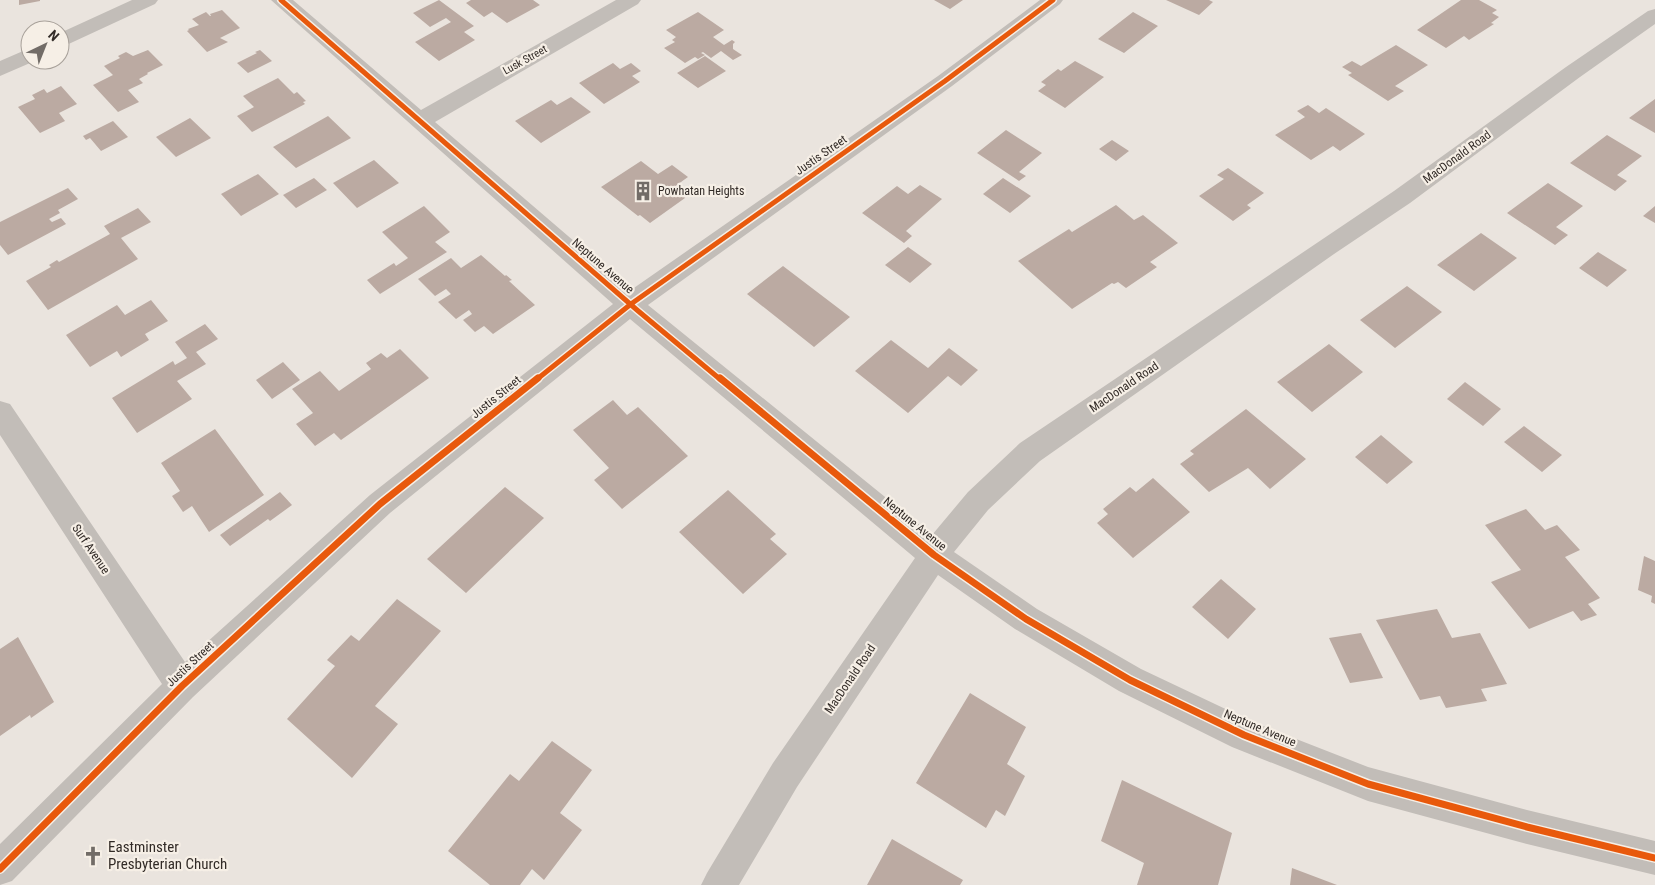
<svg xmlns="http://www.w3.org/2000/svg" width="1655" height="885" viewBox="0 0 1655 885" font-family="'Roboto Condensed',sans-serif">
	<rect width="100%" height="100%" fill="#eae4de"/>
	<path fill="#bbaaa2" d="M 19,0 L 40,0 L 40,1 L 19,5 Z
		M 439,0 L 474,26 L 464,32 L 475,40 L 439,61 L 415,42 L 451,22 L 446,18 L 430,27 L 413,13 Z
		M 471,0 L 533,0 L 540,5 L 507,23 L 492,12 L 484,17 L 466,3 Z
		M 934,0 L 963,0 L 950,9 Z
		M 1166,0 L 1209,0 L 1213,2 L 1199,15 Z
		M 1461,0 L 1479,0 L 1497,10 L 1492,13 L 1499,17 L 1491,23 L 1494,24 L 1469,40 L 1464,36 L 1446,48 L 1417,30 Z
		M 222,10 L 240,28 L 220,38 L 228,42 L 207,52 L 187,31 L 189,30 L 188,29 L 199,25 L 192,19 L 206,12 L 210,16 L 211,16 L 210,14 Z
		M 698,12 L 724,30 L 713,37 L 724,45 L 732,40 L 735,42 L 733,44 L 733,49 L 742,55 L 733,60 L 721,51 L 711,58 L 703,52 L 701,53 L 705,55 L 698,59 L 695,57 L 685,63 L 664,48 L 675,42 L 672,40 L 676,37 L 666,30 Z
		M 1133,12 L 1158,26 L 1124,53 L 1098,39 Z
		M 1396,45 L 1428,65 L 1395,86 L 1404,91 L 1388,101 L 1348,75 L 1352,73 L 1342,67 L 1352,61 L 1361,66 Z
		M 148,50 L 163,65 L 147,73 L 148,74 L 139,79 L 143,83 L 128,90 L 139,102 L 118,112 L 93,85 L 113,75 L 104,66 L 120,58 L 118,56 L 126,52 L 133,56 Z
		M 260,50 L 272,61 L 248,73 L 237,63 L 257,53 L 255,52 Z
		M 705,56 L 726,71 L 698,88 L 677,73 Z
		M 1075,61 L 1104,77 L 1065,108 L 1038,91 L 1046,85 L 1041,82 L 1058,69 L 1061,71 Z
		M 613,63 L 620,69 L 631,63 L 641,71 L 632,76 L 640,82 L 604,104 L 579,83 Z
		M 278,78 L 294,94 L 297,92 L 306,101 L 303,102 L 305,104 L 252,132 L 237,116 L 254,107 L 243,96 Z
		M 61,86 L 77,104 L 59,113 L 65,121 L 40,133 L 18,107 L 35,99 L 32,95 L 44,89 L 47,93 Z
		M 571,97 L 591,112 L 541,143 L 515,121 L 551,100 L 557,105 Z
		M 1655,99 L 1655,133 L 1629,118 Z
		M 1308,105 L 1319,113 L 1326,108 L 1365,134 L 1340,151 L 1333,146 L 1311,160 L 1275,135 L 1305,117 L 1297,111 Z
		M 328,116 L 351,138 L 296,168 L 273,147 Z
		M 190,118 L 211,138 L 176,157 L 156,137 Z
		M 113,121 L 128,137 L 101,151 L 90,138 L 86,140 L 83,136 Z
		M 1006,130 L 1042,153 L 1019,172 L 1026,176 L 1019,181 L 977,153 Z
		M 1607,135 L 1642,156 L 1617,175 L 1627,181 L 1615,191 L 1570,163 Z
		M 1112,140 L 1129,151 L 1116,161 L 1099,149 Z
		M 374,160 L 399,183 L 357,208 L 333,183 Z
		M 641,161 L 658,174 L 672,165 L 688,177 L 674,187 L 685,198 L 650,223 L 640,215 L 638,216 L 601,187 Z
		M 1228,168 L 1264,193 L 1247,205 L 1251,208 L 1233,221 L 1199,196 L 1224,179 L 1217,175 Z
		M 258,174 L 279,194 L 241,216 L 221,194 Z
		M 314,178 L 327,190 L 296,208 L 283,195 Z
		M 1003,178 L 1031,196 L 1010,213 L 983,194 Z
		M 1548,183 L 1583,206 L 1556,227 L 1568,235 L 1555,245 L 1507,213 Z
		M 920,185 L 942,199 L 906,231 L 912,236 L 904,243 L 862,213 L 897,186 L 908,194 Z
		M 68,188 L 78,199 L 58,210 L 60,213 L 49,219 L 52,222 L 61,218 L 66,224 L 8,255 L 0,245 L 0,222 Z
		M 1116,205 L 1134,220 L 1143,215 L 1178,243 L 1150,262 L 1157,267 L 1126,288 L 1118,282 L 1114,284 L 1112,283 L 1072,309 L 1018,261 L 1069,229 L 1072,232 Z
		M 424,206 L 450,232 L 435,242 L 447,252 L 380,294 L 367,280 L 394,263 L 396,266 L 408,258 L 382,232 Z
		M 1655,206 L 1655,223 L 1643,216 Z
		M 138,208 L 151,222 L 121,238 L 138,259 L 48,310 L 26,281 L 51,267 L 49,265 L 57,260 L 59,262 L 110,234 L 104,226 Z
		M 1481,233 L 1517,258 L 1474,291 L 1437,265 Z
		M 908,247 L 932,264 L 910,283 L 885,265 Z
		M 1598,252 L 1627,270 L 1607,287 L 1579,268 Z
		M 481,255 L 505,276 L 506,275 L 512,280 L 509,281 L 535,305 L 493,334 L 484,326 L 475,332 L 463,320 L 472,314 L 469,310 L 456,319 L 438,302 L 451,294 L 446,289 L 435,296 L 418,279 L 451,258 L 461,268 Z
		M 783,266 L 850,317 L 814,347 L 747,294 Z
		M 1407,286 L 1442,312 L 1395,348 L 1360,320 Z
		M 151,300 L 168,321 L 145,334 L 149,340 L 121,357 L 117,351 L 90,367 L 66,335 L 117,305 L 125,315 Z
		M 205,324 L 218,339 L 196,352 L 206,364 L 177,381 L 192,399 L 137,433 L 112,398 L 173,361 L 175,365 L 187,358 L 175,342 Z
		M 891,340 L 928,368 L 949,348 L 978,370 L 961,386 L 948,376 L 908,413 L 855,371 Z
		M 1329,344 L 1363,372 L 1312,412 L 1277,382 Z
		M 400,349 L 429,378 L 341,440 L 334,433 L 315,446 L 296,424 L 313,413 L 292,389 L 320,371 L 339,391 L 371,369 L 366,363 L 381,353 L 387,358 Z
		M 283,362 L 300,380 L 272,399 L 256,380 Z
		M 1465,382 L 1501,409 L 1483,426 L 1447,399 Z
		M 613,400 L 627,415 L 638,407 L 688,456 L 622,509 L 594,480 L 609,468 L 573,430 Z
		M 1246,409 L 1306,459 L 1270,489 L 1248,468 L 1209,492 L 1180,464 L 1194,454 L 1190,451 Z
		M 1524,426 L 1562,455 L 1542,472 L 1504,442 Z
		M 215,429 L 264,495 L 209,532 L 192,506 L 183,512 L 172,496 L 180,491 L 161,463 Z
		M 1381,435 L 1413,462 L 1387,484 L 1355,457 Z
		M 1153,478 L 1190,512 L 1133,558 L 1097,523 L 1108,514 L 1103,509 L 1130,487 L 1136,492 Z
		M 505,487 L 544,518 L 466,593 L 427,559 Z
		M 728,490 L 776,534 L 770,539 L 787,554 L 743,594 L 679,532 Z
		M 280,492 L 292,505 L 270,521 L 268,519 L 230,546 L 220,535 Z
		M 1526,509 L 1545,530 L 1557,525 L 1580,550 L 1565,557 L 1600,598 L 1588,604 L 1597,615 L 1581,621 L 1573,611 L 1529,629 L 1491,582 L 1521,570 L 1485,525 Z
		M 1644,556 L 1655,561 L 1655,604 L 1651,602 L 1652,596 L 1638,590 Z
		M 1221,579 L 1256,609 L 1228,639 L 1192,607 Z
		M 397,599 L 441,631 L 375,706 L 398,724 L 352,778 L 287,719 L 335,666 L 327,660 L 351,635 L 359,641 Z
		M 1437,609 L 1452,638 L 1480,633 L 1507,684 L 1481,689 L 1487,701 L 1446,708 L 1440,696 L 1420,700 L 1376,620 Z
		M 1361,633 L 1383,678 L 1350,683 L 1329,638 Z
		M 18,637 L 54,702 L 31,718 L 30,715 L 0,736 L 0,649 Z
		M 970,693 L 1026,727 L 1007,764 L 1025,776 L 1005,816 L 996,810 L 986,828 L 916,783 Z
		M 552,741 L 592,770 L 560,813 L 582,830 L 544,880 L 532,869 L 520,885 L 490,885 L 448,851 L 510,774 L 519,781 Z
		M 1122,780 L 1232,833 L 1218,885 L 1137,885 L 1144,863 L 1101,841 Z
		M 892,839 L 963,880 L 960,885 L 867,885 Z
		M 1292,868 L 1337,885 L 1290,885 Z"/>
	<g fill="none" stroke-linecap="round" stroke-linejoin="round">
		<path fill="#c2bdb8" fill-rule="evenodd" d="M 132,0 L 158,0 L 155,4 L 60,48 L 60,33 Z
			M 271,0 L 293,0 L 421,110 L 616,0 L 641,0 L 638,4 L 435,122 L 631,290 L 938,76 L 1040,0 L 1063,0 L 1060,4 L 952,86 L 648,305 L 932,535 L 968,492 L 1020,443 L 1394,191 L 1566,67 L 1648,11 L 1655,9 L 1655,24 L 1580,77 L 1410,203 L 1334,254 L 1040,461 L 988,510 L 954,552 L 1037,609 L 1141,669 L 1253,722 L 1368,767 L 1527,810 L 1655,841 L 1655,875 L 1527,844 L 1368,801 L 1232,747 L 1119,691 L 1015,629 L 938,575 L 797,787 L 739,885 L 701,885 L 707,873 L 773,763 L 915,558 L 630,319 L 390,513 L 193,697 L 12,881 L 0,885 L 0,844 L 162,684 L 0,435 L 0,401 L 10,404 L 185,662 L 370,495 L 613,304 Z
			M 30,48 L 30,60 L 37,60 L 0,76 L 0,61 Z"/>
		<defs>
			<path id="cycleway-far1" d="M 281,0 L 637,310 L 721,380
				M 536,380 L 631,304 L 945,81 L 1053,0"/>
			<path id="cycleway" d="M 720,378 L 934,555 L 1026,619 L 1130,680 L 1244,735 L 1368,784 L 1527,827 L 1655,858
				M 0,869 L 182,686 L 380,504 L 538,378"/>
		</defs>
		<use href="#cycleway-far1" stroke="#f6efe6" stroke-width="8"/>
		<use href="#cycleway" stroke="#f6efe6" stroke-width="10"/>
		<use href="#cycleway-far1" stroke="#e8590c" stroke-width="5"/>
		<use href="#cycleway" stroke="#e8590c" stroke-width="7"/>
	</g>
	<defs>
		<symbol id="building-bare" viewBox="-9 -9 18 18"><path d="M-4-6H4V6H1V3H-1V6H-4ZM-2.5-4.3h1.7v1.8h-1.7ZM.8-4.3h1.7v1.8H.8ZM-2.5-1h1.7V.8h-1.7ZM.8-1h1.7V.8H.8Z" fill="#726c67" stroke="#f6efe6" stroke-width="2.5" paint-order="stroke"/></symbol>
		<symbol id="church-bare" viewBox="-9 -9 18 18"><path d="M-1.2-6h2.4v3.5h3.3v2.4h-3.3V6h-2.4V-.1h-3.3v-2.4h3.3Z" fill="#726c67" stroke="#f6efe6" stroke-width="2.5" paint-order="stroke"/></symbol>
	</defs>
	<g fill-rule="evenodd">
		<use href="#building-bare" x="629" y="177" width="28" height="28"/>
		<use href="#church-bare" x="79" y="842" width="28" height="28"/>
	</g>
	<g text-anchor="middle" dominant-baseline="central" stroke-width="4.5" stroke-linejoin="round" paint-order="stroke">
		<g font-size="11" fill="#322b27" stroke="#f6efe6">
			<text transform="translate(525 60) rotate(-29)">Lusk Street</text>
		</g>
		<g font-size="12" fill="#322b27" stroke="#f6efe6">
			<text transform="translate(821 155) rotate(-35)">Justis Street</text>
			<text transform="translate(1457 157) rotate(-36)">MacDonald Road</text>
			<text transform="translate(603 266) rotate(41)">Neptune Avenue</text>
			<text transform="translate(1124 387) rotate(-34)">MacDonald Road</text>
			<text transform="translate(496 397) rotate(-39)">Justis Street</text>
			<text transform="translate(915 524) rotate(39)">Neptune Avenue</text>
			<text transform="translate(91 549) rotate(56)">Surf Avenue</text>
			<text transform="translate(190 664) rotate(-43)">Justis Street</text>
			<text transform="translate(850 679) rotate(-56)">MacDonald Road</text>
			<text transform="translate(1260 728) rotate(23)">Neptune Avenue</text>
		</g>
		<g font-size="12" fill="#322b27" stroke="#f6efe6" text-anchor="start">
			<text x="658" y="191">Powhatan Heights</text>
		</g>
		<g font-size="15" fill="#322b27" stroke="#f6efe6" text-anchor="start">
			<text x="108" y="847">Eastminster<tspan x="108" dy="17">Presbyterian Church</tspan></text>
		</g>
	</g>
	<g transform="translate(45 45) rotate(43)"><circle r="24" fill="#f6efe6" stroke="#a8a19a"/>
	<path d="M0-4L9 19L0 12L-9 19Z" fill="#726c67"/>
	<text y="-8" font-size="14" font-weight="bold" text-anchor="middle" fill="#322b27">N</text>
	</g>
</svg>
